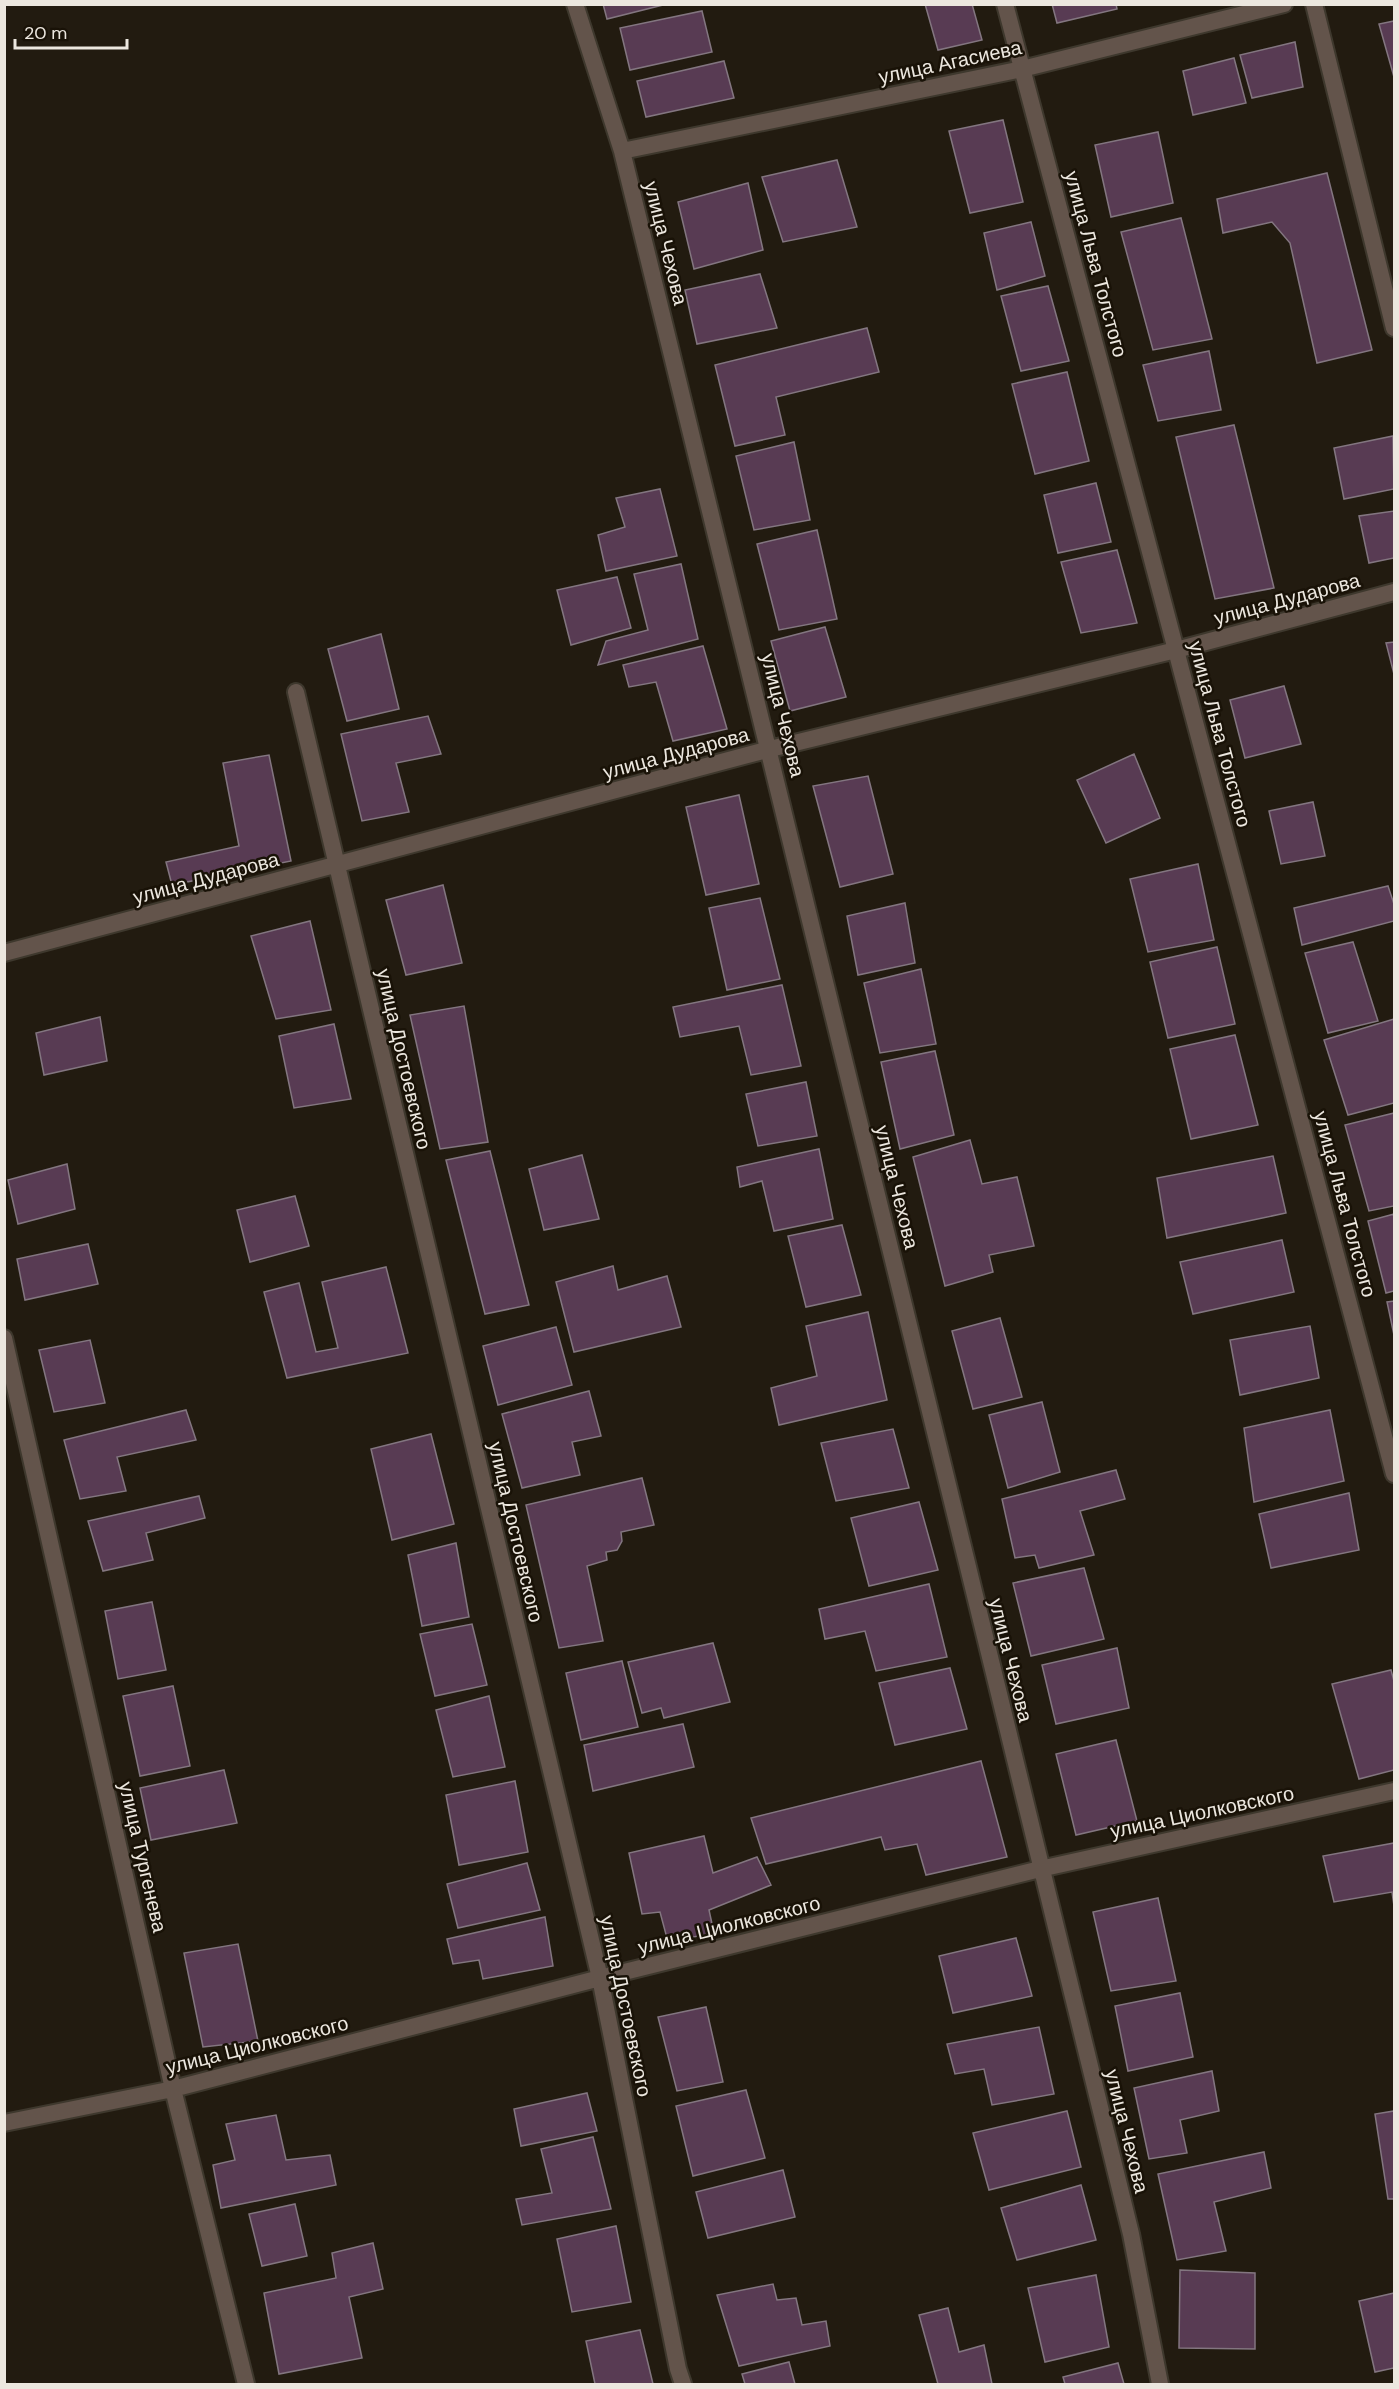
<svg xmlns="http://www.w3.org/2000/svg" width="1399" height="2389" viewBox="0 0 1399 2389" font-family="'DM Sans',sans-serif">
	<rect width="100%" height="100%" fill="#221b10"/>
	<path fill="#583b53" stroke="#837680" stroke-width="1.5" d="M 603,4 L 667,4 L 607,19 Z
		M 925,4 L 972,4 L 982,40 L 938,50 Z
		M 1052,4 L 1116,4 L 1117,9 L 1057,23 Z
		M 702,11 L 712,52 L 630,70 L 620,28 Z
		M 1394,21 L 1394,77 L 1379,24 Z
		M 1295,42 L 1303,87 L 1252,98 L 1240,55 Z
		M 1234,58 L 1246,103 L 1193,115 L 1183,71 Z
		M 724,61 L 734,98 L 646,117 L 637,81 Z
		M 1003,120 L 1023,202 L 970,213 L 949,131 Z
		M 1158,132 L 1173,203 L 1111,217 L 1095,145 Z
		M 837,160 L 857,227 L 783,242 L 762,177 Z
		M 1327,173 L 1372,350 L 1317,363 L 1290,243 L 1272,222 L 1223,233 L 1217,199 Z
		M 748,183 L 763,250 L 694,269 L 678,202 Z
		M 1181,218 L 1212,339 L 1153,350 L 1121,232 Z
		M 1031,222 L 1045,276 L 997,290 L 984,233 Z
		M 760,274 L 777,328 L 697,344 L 685,290 Z
		M 1048,286 L 1069,361 L 1021,371 L 1001,296 Z
		M 867,328 L 879,372 L 776,397 L 785,435 L 735,446 L 715,365 Z
		M 1209,351 L 1221,410 L 1158,421 L 1143,365 Z
		M 1067,372 L 1089,461 L 1035,474 L 1012,384 Z
		M 1234,425 L 1274,588 L 1215,599 L 1176,437 Z
		M 1393,436 L 1394,489 L 1344,499 L 1334,448 Z
		M 794,442 L 810,520 L 754,530 L 736,456 Z
		M 1096,483 L 1111,542 L 1058,553 L 1044,495 Z
		M 660,489 L 677,556 L 606,571 L 598,535 L 625,527 L 616,498 Z
		M 1394,511 L 1394,558 L 1369,563 L 1359,516 Z
		M 817,530 L 837,619 L 779,630 L 757,544 Z
		M 1117,550 L 1137,623 L 1081,633 L 1061,562 Z
		M 681,564 L 698,639 L 598,665 L 606,641 L 648,630 L 634,574 Z
		M 617,577 L 631,628 L 571,645 L 557,590 Z
		M 825,627 L 846,697 L 790,711 L 771,641 Z
		M 381,634 L 399,709 L 347,721 L 328,649 Z
		M 1394,642 L 1394,674 L 1386,643 Z
		M 703,646 L 727,729 L 673,741 L 656,682 L 629,687 L 623,665 Z
		M 1284,686 L 1301,744 L 1245,758 L 1230,700 Z
		M 428,716 L 441,754 L 396,763 L 409,812 L 362,821 L 341,734 Z
		M 1134,754 L 1160,818 L 1106,843 L 1077,780 Z
		M 269,755 L 291,861 L 172,885 L 166,862 L 239,846 L 223,763 Z
		M 868,776 L 893,874 L 840,887 L 813,786 Z
		M 739,795 L 759,884 L 706,895 L 686,807 Z
		M 1313,802 L 1325,856 L 1281,864 L 1269,811 Z
		M 1198,864 L 1214,940 L 1148,952 L 1130,879 Z
		M 443,885 L 462,963 L 406,975 L 386,900 Z
		M 1388,886 L 1394,904 L 1394,921 L 1302,945 L 1294,908 Z
		M 760,898 L 780,979 L 727,990 L 709,908 Z
		M 905,903 L 915,963 L 858,975 L 847,916 Z
		M 310,921 L 331,1010 L 276,1019 L 251,936 Z
		M 1353,942 L 1378,1021 L 1328,1033 L 1305,953 Z
		M 1217,947 L 1235,1024 L 1168,1038 L 1150,962 Z
		M 921,969 L 936,1044 L 880,1053 L 864,983 Z
		M 782,985 L 801,1066 L 751,1075 L 739,1026 L 680,1037 L 673,1007 Z
		M 464,1006 L 488,1142 L 440,1149 L 410,1015 Z
		M 100,1017 L 107,1061 L 44,1075 L 36,1033 Z
		M 1394,1019 L 1394,1103 L 1348,1115 L 1324,1040 Z
		M 334,1024 L 351,1099 L 294,1108 L 279,1036 Z
		M 1235,1035 L 1258,1125 L 1191,1139 L 1170,1049 Z
		M 935,1051 L 954,1135 L 900,1149 L 881,1062 Z
		M 806,1082 L 817,1136 L 758,1146 L 746,1094 Z
		M 1394,1113 L 1394,1206 L 1369,1211 L 1345,1125 Z
		M 970,1140 L 982,1184 L 1017,1177 L 1034,1246 L 989,1255 L 993,1272 L 945,1286 L 913,1157 Z
		M 819,1149 L 833,1219 L 774,1231 L 762,1181 L 740,1187 L 737,1167 Z
		M 490,1151 L 529,1305 L 485,1314 L 446,1160 Z
		M 582,1155 L 599,1219 L 544,1230 L 529,1169 Z
		M 1273,1156 L 1286,1213 L 1167,1238 L 1157,1178 Z
		M 67,1164 L 75,1209 L 18,1224 L 8,1180 Z
		M 295,1196 L 309,1246 L 250,1262 L 237,1210 Z
		M 1394,1214 L 1394,1291 L 1386,1293 L 1368,1221 Z
		M 842,1225 L 861,1295 L 806,1307 L 788,1236 Z
		M 1282,1240 L 1294,1292 L 1193,1314 L 1180,1262 Z
		M 88,1244 L 98,1284 L 25,1300 L 17,1259 Z
		M 613,1266 L 618,1290 L 667,1276 L 681,1327 L 574,1352 L 556,1282 Z
		M 386,1267 L 408,1353 L 287,1378 L 264,1292 L 299,1283 L 316,1352 L 338,1348 L 322,1282 Z
		M 1394,1301 L 1394,1335 L 1387,1302 Z
		M 868,1312 L 887,1400 L 779,1425 L 771,1388 L 817,1376 L 806,1326 Z
		M 1000,1318 L 1022,1397 L 973,1409 L 952,1331 Z
		M 1310,1326 L 1319,1378 L 1240,1395 L 1230,1340 Z
		M 556,1327 L 572,1385 L 498,1405 L 483,1346 Z
		M 90,1340 L 105,1403 L 54,1412 L 39,1350 Z
		M 589,1391 L 601,1436 L 572,1442 L 580,1475 L 522,1488 L 502,1414 Z
		M 1042,1402 L 1060,1472 L 1008,1488 L 989,1415 Z
		M 186,1410 L 196,1440 L 117,1457 L 126,1491 L 80,1499 L 64,1440 Z
		M 1330,1410 L 1344,1481 L 1254,1502 L 1244,1428 Z
		M 893,1429 L 909,1488 L 836,1501 L 821,1443 Z
		M 431,1434 L 454,1524 L 392,1540 L 371,1449 Z
		M 1116,1470 L 1125,1499 L 1080,1511 L 1094,1555 L 1039,1568 L 1035,1555 L 1015,1558 L 1002,1499 Z
		M 642,1478 L 654,1525 L 621,1532 L 622,1541 L 617,1550 L 606,1552 L 607,1560 L 587,1566 L 603,1641 L 559,1648 L 526,1505 Z
		M 1349,1493 L 1359,1550 L 1271,1568 L 1259,1514 Z
		M 199,1496 L 205,1518 L 146,1533 L 153,1560 L 103,1571 L 88,1521 Z
		M 919,1502 L 938,1570 L 869,1586 L 851,1518 Z
		M 456,1543 L 469,1617 L 422,1626 L 408,1555 Z
		M 1084,1568 L 1104,1639 L 1031,1656 L 1013,1583 Z
		M 929,1584 L 947,1657 L 876,1671 L 865,1631 L 825,1639 L 819,1609 Z
		M 152,1602 L 166,1670 L 118,1679 L 105,1611 Z
		M 472,1624 L 487,1685 L 435,1696 L 420,1634 Z
		M 713,1643 L 730,1702 L 664,1718 L 661,1708 L 642,1713 L 628,1662 Z
		M 1117,1648 L 1129,1708 L 1056,1724 L 1042,1665 Z
		M 622,1661 L 638,1727 L 581,1740 L 566,1673 Z
		M 950,1668 L 967,1729 L 895,1745 L 879,1683 Z
		M 1391,1670 L 1394,1681 L 1394,1770 L 1359,1779 L 1332,1684 Z
		M 173,1686 L 190,1766 L 140,1776 L 123,1696 Z
		M 489,1696 L 505,1767 L 453,1777 L 436,1710 Z
		M 683,1724 L 694,1767 L 593,1791 L 584,1745 Z
		M 1116,1740 L 1137,1821 L 1076,1835 L 1056,1754 Z
		M 981,1761 L 1007,1857 L 926,1875 L 917,1844 L 885,1850 L 881,1837 L 766,1864 L 751,1818 Z
		M 224,1770 L 237,1823 L 151,1840 L 140,1788 Z
		M 515,1781 L 528,1852 L 459,1865 L 446,1795 Z
		M 704,1836 L 713,1873 L 757,1857 L 771,1885 L 709,1910 L 714,1933 L 668,1942 L 660,1912 L 642,1914 L 629,1853 Z
		M 1394,1843 L 1394,1906 L 1392,1892 L 1334,1902 L 1323,1856 Z
		M 527,1863 L 540,1910 L 458,1928 L 447,1884 Z
		M 1158,1898 L 1176,1981 L 1111,1991 L 1093,1912 Z
		M 545,1917 L 553,1966 L 483,1979 L 479,1960 L 453,1964 L 447,1939 Z
		M 1016,1938 L 1032,1996 L 953,2013 L 939,1956 Z
		M 238,1944 L 258,2041 L 203,2047 L 184,1953 Z
		M 1180,1993 L 1193,2057 L 1128,2071 L 1115,2006 Z
		M 706,2007 L 723,2082 L 677,2091 L 658,2017 Z
		M 1039,2027 L 1054,2094 L 992,2105 L 984,2069 L 955,2074 L 947,2044 Z
		M 1212,2071 L 1219,2111 L 1180,2120 L 1187,2153 L 1149,2159 L 1134,2088 Z
		M 746,2090 L 765,2158 L 693,2176 L 676,2106 Z
		M 587,2093 L 597,2131 L 521,2146 L 514,2109 Z
		M 1067,2111 L 1081,2167 L 989,2190 L 973,2133 Z
		M 1394,2111 L 1394,2199 L 1388,2199 L 1375,2114 Z
		M 276,2115 L 286,2160 L 330,2155 L 336,2185 L 221,2208 L 213,2165 L 235,2160 L 226,2124 Z
		M 593,2137 L 611,2209 L 522,2225 L 516,2199 L 552,2193 L 541,2149 Z
		M 1264,2152 L 1271,2188 L 1214,2202 L 1226,2251 L 1177,2260 L 1158,2174 Z
		M 783,2170 L 795,2217 L 708,2238 L 696,2192 Z
		M 1081,2185 L 1096,2240 L 1017,2260 L 1001,2208 Z
		M 295,2204 L 307,2256 L 262,2266 L 249,2214 Z
		M 616,2226 L 631,2302 L 572,2312 L 557,2239 Z
		M 373,2243 L 383,2289 L 349,2297 L 362,2358 L 279,2374 L 264,2293 L 336,2278 L 332,2253 Z
		M 1180,2270 L 1255,2273 L 1255,2349 L 1179,2348 Z
		M 1096,2275 L 1109,2347 L 1045,2362 L 1028,2288 Z
		M 773,2284 L 777,2300 L 796,2298 L 802,2325 L 826,2321 L 830,2346 L 739,2366 L 717,2295 Z
		M 1394,2293 L 1394,2368 L 1375,2372 L 1359,2301 Z
		M 948,2308 L 959,2352 L 984,2345 L 992,2384 L 938,2384 L 919,2315 Z
		M 640,2330 L 653,2384 L 595,2384 L 586,2341 Z
		M 789,2362 L 795,2384 L 745,2384 L 742,2374 Z
		M 1118,2363 L 1124,2384 L 1065,2384 L 1063,2377 Z"/>
	<g fill="none" stroke-linecap="round" stroke-linejoin="round">
		<defs>
			<path id="minor" d="M 575,4 L 622,151 L 1131,2234 L 1160,2384
				M 1005,4 L 1394,1474
				M 1314,4 L 1394,328
				M 622,151 L 1022,69 L 1284,4
				M 296,692 L 600,1978 L 678,2369 L 683,2384
				M 4,953 L 770,749 L 1176,650 L 1394,592
				M 4,1338 L 173,2089 L 246,2384
				M 4,2123 L 173,2089 L 600,1978 L 1040,1869 L 1394,1791"/>
		</defs>
		<use href="#minor" stroke="#3e382d" stroke-width="20"/>
		<use href="#minor" stroke="#63544b" stroke-width="16"/>
	</g>
	<g text-anchor="middle" dominant-baseline="central" stroke-width="5" stroke-linejoin="round" paint-order="stroke">
		<g font-size="20" fill="#ece7df" stroke="#191207">
			<text transform="translate(950 62) rotate(-12)">улица Агасиева</text>
			<text transform="translate(666 243) rotate(76)">улица Чехова</text>
			<text transform="translate(1096 264) rotate(75)">улица Льва Толстого</text>
			<text transform="translate(1287 599) rotate(-15)">улица Дударова</text>
			<text transform="translate(783 715) rotate(76)">улица Чехова</text>
			<text transform="translate(1220 734) rotate(75)">улица Льва Толстого</text>
			<text transform="translate(676 753) rotate(-15)">улица Дударова</text>
			<text transform="translate(206 878) rotate(-15)">улица Дударова</text>
			<text transform="translate(404 1059) rotate(77)">улица Достоевского</text>
			<text transform="translate(897 1187) rotate(76)">улица Чехова</text>
			<text transform="translate(1345 1204) rotate(75)">улица Льва Толстого</text>
			<text transform="translate(516 1532) rotate(77)">улица Достоевского</text>
			<text transform="translate(1011 1660) rotate(76)">улица Чехова</text>
			<text transform="translate(1202 1812) rotate(-12)">улица Циолковского</text>
			<text transform="translate(143 1857) rotate(77)">улица Тургенева</text>
			<text transform="translate(729 1925) rotate(-14)">улица Циолковского</text>
			<text transform="translate(626 2006) rotate(78)">улица Достоевского</text>
			<text transform="translate(257 2045) rotate(-14)">улица Циолковского</text>
			<text transform="translate(1127 2131) rotate(76)">улица Чехова</text>
		</g>
	</g>
	<rect width="1399" height="2389" fill="none" stroke="#ece7df" stroke-width="12"/>
	<path d="M15 39v9h112v-9" fill="none" stroke="#ece7df" stroke-width="3"/>
	<text x="24" y="39" font-size="18" fill="#ece7df" stroke="#191207" stroke-width="4.5" paint-order="stroke">20 m</text>
</svg>
